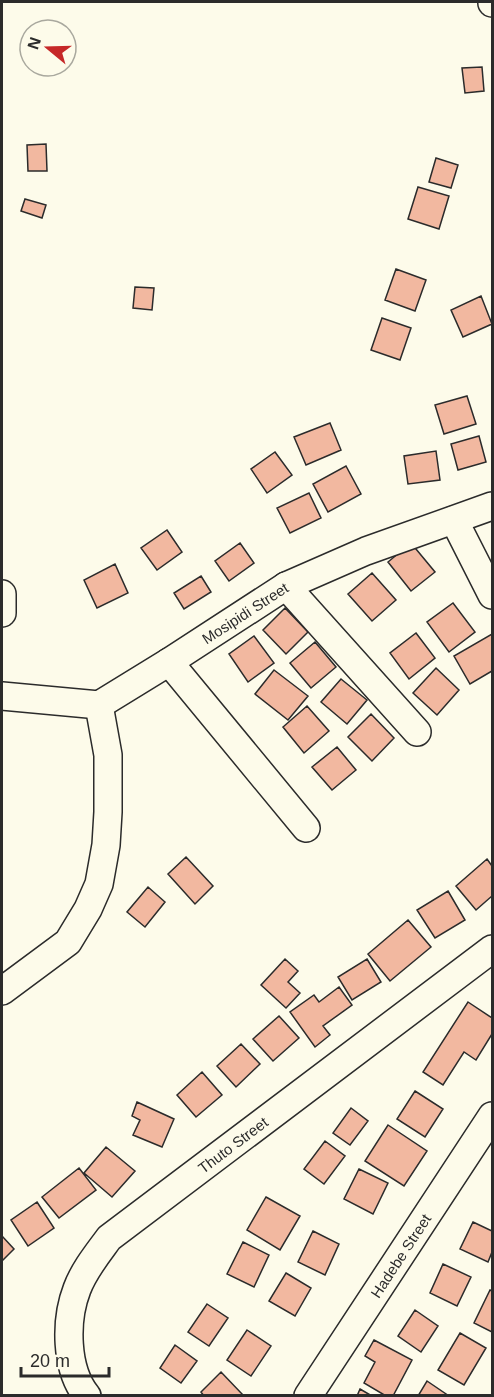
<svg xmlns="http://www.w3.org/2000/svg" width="494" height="1397" viewBox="0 0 494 1397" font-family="Helvetica,sans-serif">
	<rect width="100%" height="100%" fill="#fdfbea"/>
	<path fill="#f2b8a0" stroke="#2b2b2b" stroke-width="1.5" d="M 482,67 L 484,91 L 465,93 L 462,68 Z
		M 46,144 L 47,171 L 28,171 L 27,145 Z
		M 436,158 L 458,165 L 451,188 L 429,182 Z
		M 418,187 L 449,196 L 439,229 L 408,219 Z
		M 418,187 L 449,196 L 439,229 L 408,219 Z
		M 25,199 L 46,205 L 42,218 L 21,211 Z
		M 25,199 L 46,205 L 42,218 L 21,211 Z
		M 396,269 L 426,280 L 415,311 L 385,300 Z
		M 135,287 L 154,288 L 152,310 L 133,308 Z
		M 481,296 L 492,324 L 463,337 L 451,310 Z
		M 382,318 L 411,328 L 400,360 L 371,350 Z
		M 467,396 L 476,424 L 444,434 L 435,405 Z
		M 330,423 L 341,450 L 306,465 L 294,437 Z
		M 479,436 L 486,462 L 458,470 L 451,444 Z
		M 436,451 L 440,480 L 408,484 L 404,456 Z
		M 275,452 L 292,475 L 267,493 L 251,469 Z
		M 346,466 L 361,494 L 328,512 L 313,484 Z
		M 346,466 L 361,494 L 328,512 L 313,484 Z
		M 309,493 L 321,518 L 290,533 L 277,508 Z
		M 309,493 L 321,518 L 290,533 L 277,508 Z
		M 167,530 L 182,552 L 157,570 L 141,548 Z
		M 240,543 L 254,563 L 229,581 L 215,561 Z
		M 411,543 L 435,572 L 411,591 L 388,562 Z
		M 115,564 L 128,593 L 97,608 L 84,580 Z
		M 372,573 L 396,600 L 372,621 L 348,594 Z
		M 201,576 L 211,592 L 184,609 L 174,593 Z
		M 453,603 L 475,632 L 449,652 L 427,622 Z
		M 285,608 L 308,632 L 286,654 L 263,630 Z
		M 416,633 L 435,658 L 409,679 L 390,653 Z
		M 492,634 L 492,671 L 470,684 L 454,656 Z
		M 492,634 L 492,671 L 470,684 L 454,656 Z
		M 254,636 L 274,663 L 248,682 L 229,654 Z
		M 315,642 L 336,667 L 311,688 L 290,663 Z
		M 436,668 L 459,690 L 437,715 L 413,693 Z
		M 274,670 L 308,696 L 288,720 L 255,694 Z
		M 341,679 L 367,700 L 347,724 L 321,702 Z
		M 307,706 L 329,731 L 304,753 L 283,727 Z
		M 371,714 L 394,738 L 372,761 L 348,737 Z
		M 371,714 L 394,738 L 372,761 L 348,737 Z
		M 337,747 L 356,770 L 332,790 L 312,767 Z
		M 186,857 L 213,886 L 195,904 L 168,874 Z
		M 186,857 L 213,886 L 195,904 L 168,874 Z
		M 487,859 L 492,866 L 492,896 L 476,910 L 456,886 Z
		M 487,859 L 492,866 L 492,896 L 476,910 L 456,886 Z
		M 148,887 L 165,902 L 145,927 L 127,912 Z
		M 448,891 L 465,920 L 435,938 L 417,910 Z
		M 408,920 L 431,947 L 390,981 L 368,954 Z
		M 408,920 L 431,947 L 390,981 L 368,954 Z
		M 285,959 L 298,971 L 288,982 L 300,993 L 286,1008 L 261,985 Z
		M 367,959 L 381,982 L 352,1000 L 338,977 Z
		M 339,987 L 352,1005 L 323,1026 L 330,1035 L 315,1047 L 290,1012 L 314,995 L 319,1002 Z
		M 339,987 L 352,1005 L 323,1026 L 330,1035 L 315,1047 L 290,1012 L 314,995 L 319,1002 Z
		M 468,1002 L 492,1018 L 492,1034 L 476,1060 L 464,1052 L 443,1085 L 423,1072 Z
		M 279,1016 L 299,1038 L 273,1061 L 253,1039 Z
		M 241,1044 L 260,1064 L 236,1087 L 217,1066 Z
		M 202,1072 L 222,1095 L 196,1117 L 177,1095 Z
		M 202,1072 L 222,1095 L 196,1117 L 177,1095 Z
		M 415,1091 L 443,1109 L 425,1137 L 397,1119 Z
		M 137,1102 L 174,1119 L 162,1147 L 133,1135 L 140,1120 L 132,1116 Z
		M 351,1108 L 368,1121 L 350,1145 L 333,1133 Z
		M 388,1125 L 427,1151 L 404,1186 L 365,1161 Z
		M 325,1141 L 345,1156 L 324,1184 L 304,1169 Z
		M 106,1147 L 135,1171 L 112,1197 L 84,1173 Z
		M 79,1168 L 96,1190 L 59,1218 L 42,1197 Z
		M 359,1169 L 388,1183 L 373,1214 L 344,1199 Z
		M 266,1197 L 300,1216 L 280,1250 L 247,1230 Z
		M 37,1202 L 54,1228 L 28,1246 L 11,1220 Z
		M 473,1222 L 492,1231 L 492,1252 L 488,1262 L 460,1249 Z
		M 473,1222 L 492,1231 L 492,1252 L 488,1262 L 460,1249 Z
		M 313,1231 L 339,1244 L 325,1275 L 298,1262 Z
		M 2,1236 L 14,1249 L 2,1261 Z
		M 243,1242 L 269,1255 L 254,1287 L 227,1274 Z
		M 443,1264 L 471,1277 L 457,1306 L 430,1293 Z
		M 443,1264 L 471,1277 L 457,1306 L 430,1293 Z
		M 286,1273 L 311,1288 L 295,1316 L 269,1301 Z
		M 286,1273 L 311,1288 L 295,1316 L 269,1301 Z
		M 490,1290 L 492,1291 L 492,1332 L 474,1323 Z
		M 207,1304 L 228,1318 L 209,1346 L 188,1332 Z
		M 415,1310 L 438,1326 L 421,1352 L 398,1336 Z
		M 415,1310 L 438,1326 L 421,1352 L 398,1336 Z
		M 247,1330 L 271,1346 L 251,1376 L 227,1360 Z
		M 247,1330 L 271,1346 L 251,1376 L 227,1360 Z
		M 460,1333 L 486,1348 L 464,1385 L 438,1370 Z
		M 374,1340 L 412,1360 L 393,1396 L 386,1396 L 364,1383 L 375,1362 L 365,1356 Z
		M 175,1345 L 197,1361 L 181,1383 L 160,1368 Z
		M 221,1372 L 243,1395 L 243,1396 L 204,1396 L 201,1392 Z
		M 427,1381 L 449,1396 L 418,1396 Z
		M 427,1381 L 449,1396 L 418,1396 Z
		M 360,1389 L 372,1396 L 357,1396 Z"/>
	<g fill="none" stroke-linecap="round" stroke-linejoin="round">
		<defs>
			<g id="minor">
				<path d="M 492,2 L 492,3"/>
				<path d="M 454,520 L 492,595"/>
				<path d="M 286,586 L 417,732"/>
				<path d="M 2,594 L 2,613"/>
				<path d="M 169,662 L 306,828"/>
				<path id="s1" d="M 2,696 L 99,705 L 169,662 L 286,586 L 366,551 L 492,506"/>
				<path d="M 2,991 L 68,942 L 88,909 L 99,884 L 106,845 L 108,812 L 108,755 L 99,705"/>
				<path id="s2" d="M 87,1396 C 65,1369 65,1320 77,1289 C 84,1270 98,1253 109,1238 L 492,949"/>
				<path id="s3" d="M 308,1396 L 492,1116"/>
			</g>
		</defs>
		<use href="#minor" stroke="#2b2b2b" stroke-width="30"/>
		<use href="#minor" stroke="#fdfbea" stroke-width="27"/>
	</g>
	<g text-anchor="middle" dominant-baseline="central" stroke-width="4.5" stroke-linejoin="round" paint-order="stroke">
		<g font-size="15" fill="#2b2b2b" stroke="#fdfbea">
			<text stroke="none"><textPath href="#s1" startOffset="270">Mosipidi Street</textPath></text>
			<text stroke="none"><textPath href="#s2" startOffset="327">Thuto Street</textPath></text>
			<text stroke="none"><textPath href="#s3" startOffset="168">Hadebe Street</textPath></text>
		</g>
	</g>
	<rect width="494" height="1397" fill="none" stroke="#2b2b2b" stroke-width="6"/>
	<g transform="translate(48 48) rotate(289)"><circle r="28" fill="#fdfbea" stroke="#a9a89e" stroke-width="1.5"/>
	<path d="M0-4.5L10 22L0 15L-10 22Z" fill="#c62828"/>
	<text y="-9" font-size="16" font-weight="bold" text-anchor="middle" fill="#2b2b2b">N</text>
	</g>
	<path d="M21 1367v9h88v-9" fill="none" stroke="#2b2b2b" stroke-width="3"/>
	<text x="30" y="1367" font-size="18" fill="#2b2b2b" stroke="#fdfbea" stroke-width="4.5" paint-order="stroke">20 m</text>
</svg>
